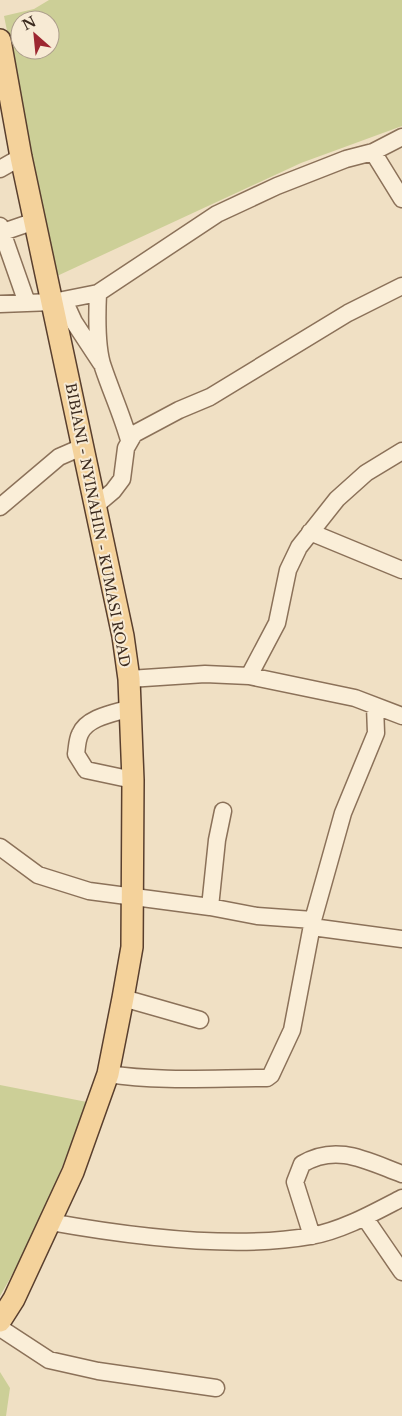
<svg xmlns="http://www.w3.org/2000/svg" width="402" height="1416" viewBox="0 0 402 1416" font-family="'Libre Baskerville',serif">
	<rect width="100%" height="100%" fill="#f0e0c4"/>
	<path fill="#cccf97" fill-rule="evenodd" d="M 49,0 L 402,0 L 402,126 L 301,163 L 57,276 L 4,16 L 34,9 ZM 20,20 L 50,20 L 50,50 L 20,50 Z
		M 0,1085 L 87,1102 C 62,1169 36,1235 0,1296 Z
		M 0,1372 L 10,1388 L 6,1416 L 0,1416 Z"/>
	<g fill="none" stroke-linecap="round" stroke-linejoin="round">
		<defs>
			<path id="minor" d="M 373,152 L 402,199
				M 0,169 L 21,157
				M 0,226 L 27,303
				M 3,232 L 35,221
				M 98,293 C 97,314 96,347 103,367 C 111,391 122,415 129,440
				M 64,300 L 74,322 L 101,363
				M 0,304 L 53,302 L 98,293 L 217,214 L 277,186 L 346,159 L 373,152 L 402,137
				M 0,507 L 59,457 L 82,447
				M 94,507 L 113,491 L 122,479 L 126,448 L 134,434 L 179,410 L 210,397 L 348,313 L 402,286
				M 310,532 L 402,570
				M 249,676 L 277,623 L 288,570 L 299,547 L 337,499 L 366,473 L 402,451
				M 129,679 L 205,674 L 249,676 L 355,698 L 402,716
				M 131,708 C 115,713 87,717 80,734 C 77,740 77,748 76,754 L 86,770 L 133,780
				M 0,847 L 38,875 L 89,891 L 210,907 L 257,916 L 313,920
				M 210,907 L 217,840 L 223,811
				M 312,927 L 402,939
				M 123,998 L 200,1020
				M 108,1074 C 160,1082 214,1078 267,1078 L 271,1075 L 292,1030 L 313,920 L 343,813 L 376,733 L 375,706
				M 365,1218 L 402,1272
				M 50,1222 C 128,1236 233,1250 311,1236 C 343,1230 373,1213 402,1198
				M 312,1236 L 295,1182 L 302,1164 C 337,1143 367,1161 402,1174
				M 0,1328 L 49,1360 L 98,1371 L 216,1388"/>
			<path id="major" d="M 0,40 L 21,157 L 123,636 L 129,679 L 133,780 L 132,947 L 123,998 L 108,1074 L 73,1172 L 14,1299 L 0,1321"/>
		</defs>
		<use href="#minor" stroke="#8b7159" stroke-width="19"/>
		<use href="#major" stroke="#593f2e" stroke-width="24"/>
		<use href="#minor" stroke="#faeed8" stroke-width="16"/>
		<use href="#major" stroke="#f4d29b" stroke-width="21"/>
	</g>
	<g text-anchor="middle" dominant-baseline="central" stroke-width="4" stroke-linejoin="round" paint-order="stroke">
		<g font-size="14" fill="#3b2a1e" stroke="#f7ead4">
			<text transform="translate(98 525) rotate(79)">BIBIANI - NYINAHIN - KUMASI ROAD</text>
		</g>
	</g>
	<g transform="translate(35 35) rotate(333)"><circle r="24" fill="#f7ead4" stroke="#ac9d8b"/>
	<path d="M0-4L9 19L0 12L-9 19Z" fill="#9d2730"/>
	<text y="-8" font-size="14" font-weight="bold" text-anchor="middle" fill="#3b2a1e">N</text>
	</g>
</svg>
